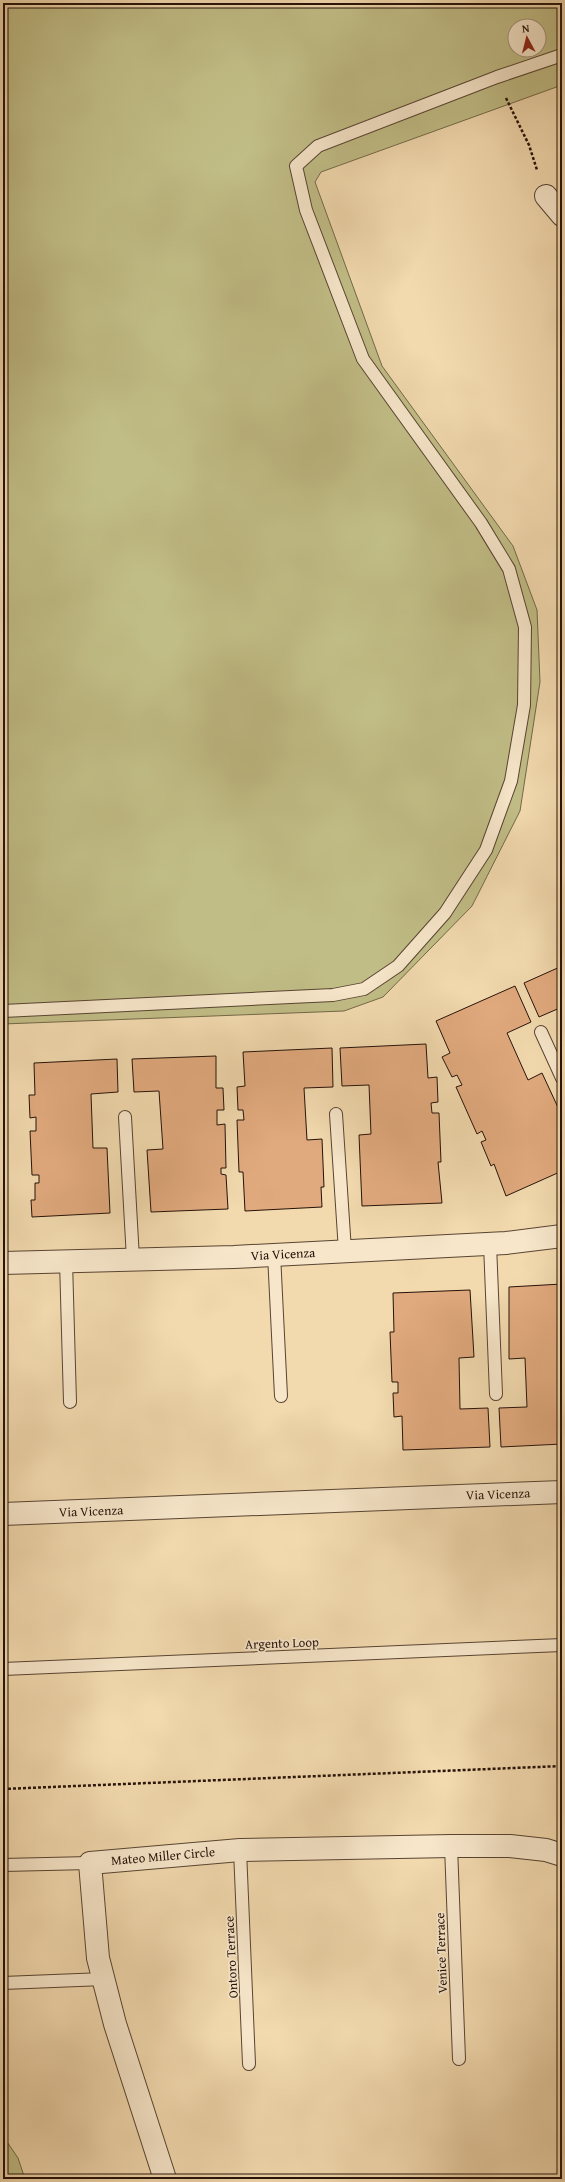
<svg xmlns="http://www.w3.org/2000/svg" width="565" height="2182" viewBox="0 0 565 2182" font-family="'Gentium Book Plus',serif">
	<rect width="100%" height="100%" fill="#f2d9ae"/>
	<filter id="stains"><feTurbulence type="fractalNoise" baseFrequency=".005" numOctaves="4"/><feColorMatrix values="0 0 0 0 .2 0 0 0 0 .09 0 0 0 0 .02 0 0 0 .5 -.17"/></filter>
	<radialGradient id="worn" r=".72"><stop offset=".6" stop-color="#630" stop-opacity="0"/><stop offset="1" stop-color="#630" stop-opacity=".3"/></radialGradient>
	<path fill="#c1bd86" stroke="#736848" fill-rule="evenodd" d="M 3,3 L 562,3 L 562,85 L 321,172 L 315,182 L 382,366 L 513,546 L 537,610 L 540,682 L 520,811 L 472,906 L 383,997 L 344,1011 L 3,1024 ZM 515,26 L 539,26 L 539,50 L 515,50 Z
		M 3,2136 L 18,2158 L 25,2179 L 3,2179 Z"/>
	<path fill="#e1aa7e" stroke="#251209" d="M 562,966 L 562,1007 L 539,1017 L 524,983 Z
		M 515,986 L 531,1022 L 507,1033 L 528,1080 L 542,1073 L 562,1116 L 562,1171 L 506,1196 L 494,1164 L 491,1166 L 481,1142 L 486,1140 L 482,1131 L 477,1134 L 456,1087 L 462,1085 L 457,1075 L 452,1077 L 442,1057 L 450,1053 L 436,1021 Z
		M 426,1044 L 428,1078 L 437,1077 L 438,1102 L 431,1103 L 432,1113 L 439,1113 L 441,1162 L 438,1162 L 442,1203 L 362,1206 L 359,1135 L 371,1134 L 369,1085 L 342,1086 L 340,1048 Z
		M 332,1048 L 333,1087 L 304,1088 L 307,1140 L 322,1139 L 324,1187 L 321,1187 L 322,1207 L 245,1211 L 243,1172 L 239,1172 L 237,1120 L 244,1120 L 243,1110 L 238,1110 L 237,1087 L 245,1086 L 243,1052 Z
		M 216,1056 L 216,1088 L 223,1088 L 224,1110 L 217,1110 L 217,1125 L 225,1124 L 226,1168 L 221,1168 L 221,1174 L 226,1175 L 228,1209 L 151,1212 L 147,1150 L 163,1149 L 159,1091 L 134,1092 L 132,1059 Z
		M 117,1059 L 118,1092 L 91,1094 L 93,1148 L 107,1148 L 110,1213 L 32,1217 L 31,1200 L 35,1200 L 35,1183 L 39,1183 L 39,1175 L 32,1175 L 30,1131 L 36,1131 L 36,1117 L 30,1118 L 29,1095 L 35,1095 L 34,1063 Z
		M 562,1284 L 562,1444 L 501,1447 L 499,1408 L 527,1407 L 525,1358 L 509,1359 L 509,1287 Z
		M 470,1290 L 474,1357 L 459,1358 L 460,1409 L 488,1408 L 490,1447 L 403,1450 L 402,1416 L 394,1417 L 393,1393 L 398,1393 L 398,1382 L 392,1382 L 390,1332 L 394,1332 L 393,1293 Z"/>
	<g fill="none" stroke-linecap="round" stroke-linejoin="round">
		<defs>
			<path id="service" d="M 3,1011 L 333,995 L 364,989 L 398,966 L 445,913 L 486,850 L 511,781 L 524,705 L 525,627 L 509,569 L 481,523 L 363,359 L 306,210 L 296,166 L 318,146 L 497,77 L 562,55
				M 541,1032 L 562,1078
				M 336,1114 L 345,1251
				M 125,1117 L 133,1259
				M 490,1244 L 496,1394
				M 274,1254 L 281,1396
				M 66,1261 L 70,1402
				M 3,1669 L 562,1645
				M 451,1846 L 459,2059
				M 240,1850 L 249,2064
				M 3,1865 L 90,1863
				M 3,1983 L 104,1979"/>
			<path id="minor" d="M 546,196 L 562,215
				M 3,1263 L 234,1257 L 506,1243 L 562,1236
				M 3,1514 L 562,1492
				M 165,2179 L 115,2024 L 98,1958 L 90,1863 L 240,1850 L 451,1846 L 510,1846 L 546,1850 L 562,1855"/>
		</defs>
		<use href="#service" stroke="#584432" stroke-width="14"/>
		<use href="#minor" stroke="#584432" stroke-width="24"/>
		<path stroke="#251209" stroke-width="2.5" stroke-dasharray="3 2" stroke-linecap="butt" d="M 506,98 L 529,145 L 537,170
			M 3,1789 L 562,1766"/>
		<use href="#service" stroke="#f7e6ca" stroke-width="12"/>
		<use href="#minor" stroke="#f7e6ca" stroke-width="22"/>
	</g>
	<g text-anchor="middle" dominant-baseline="central" stroke-width="3.5" stroke-linejoin="round" paint-order="stroke">
		<g font-size="13" fill="#251209" stroke="#f7e6ca">
			<text transform="translate(283 1254) rotate(-3)">Via Vicenza</text>
			<text transform="translate(498 1494) rotate(-2)">Via Vicenza</text>
			<text transform="translate(91 1511) rotate(-2)">Via Vicenza</text>
			<text transform="translate(282 1643) rotate(-2)">Argento Loop</text>
			<text transform="translate(163 1856) rotate(-5)">Mateo Miller Circle</text>
			<text transform="translate(441 1953) rotate(-92)">Venice Terrace</text>
			<text transform="translate(231 1957) rotate(-93)">Ontoro Terrace</text>
		</g>
	</g>
	<rect width="565" height="2182" fill="none" stroke="#f2d9ae" stroke-width="16"/>
	<rect x="4" y="4" width="557" height="2174" fill="none" stroke="#251209" stroke-width="2"/>
	<rect x="8" y="8" width="549" height="2166" fill="none" stroke="#251209"/>
	<g transform="translate(527 38) rotate(353)"><circle r="19" fill="#f7e6ca" stroke="#a3917d"/>
	<path d="M0-3L7 15L0 10L-7 15Z" fill="#8f2418"/>
	<text y="-6" font-size="11" font-weight="bold" text-anchor="middle" fill="#251209">N</text>
	</g>
	<rect width="100%" height="100%" filter="url(#stains)"/>
	<rect width="100%" height="100%" fill="url(#worn)"/>
</svg>
